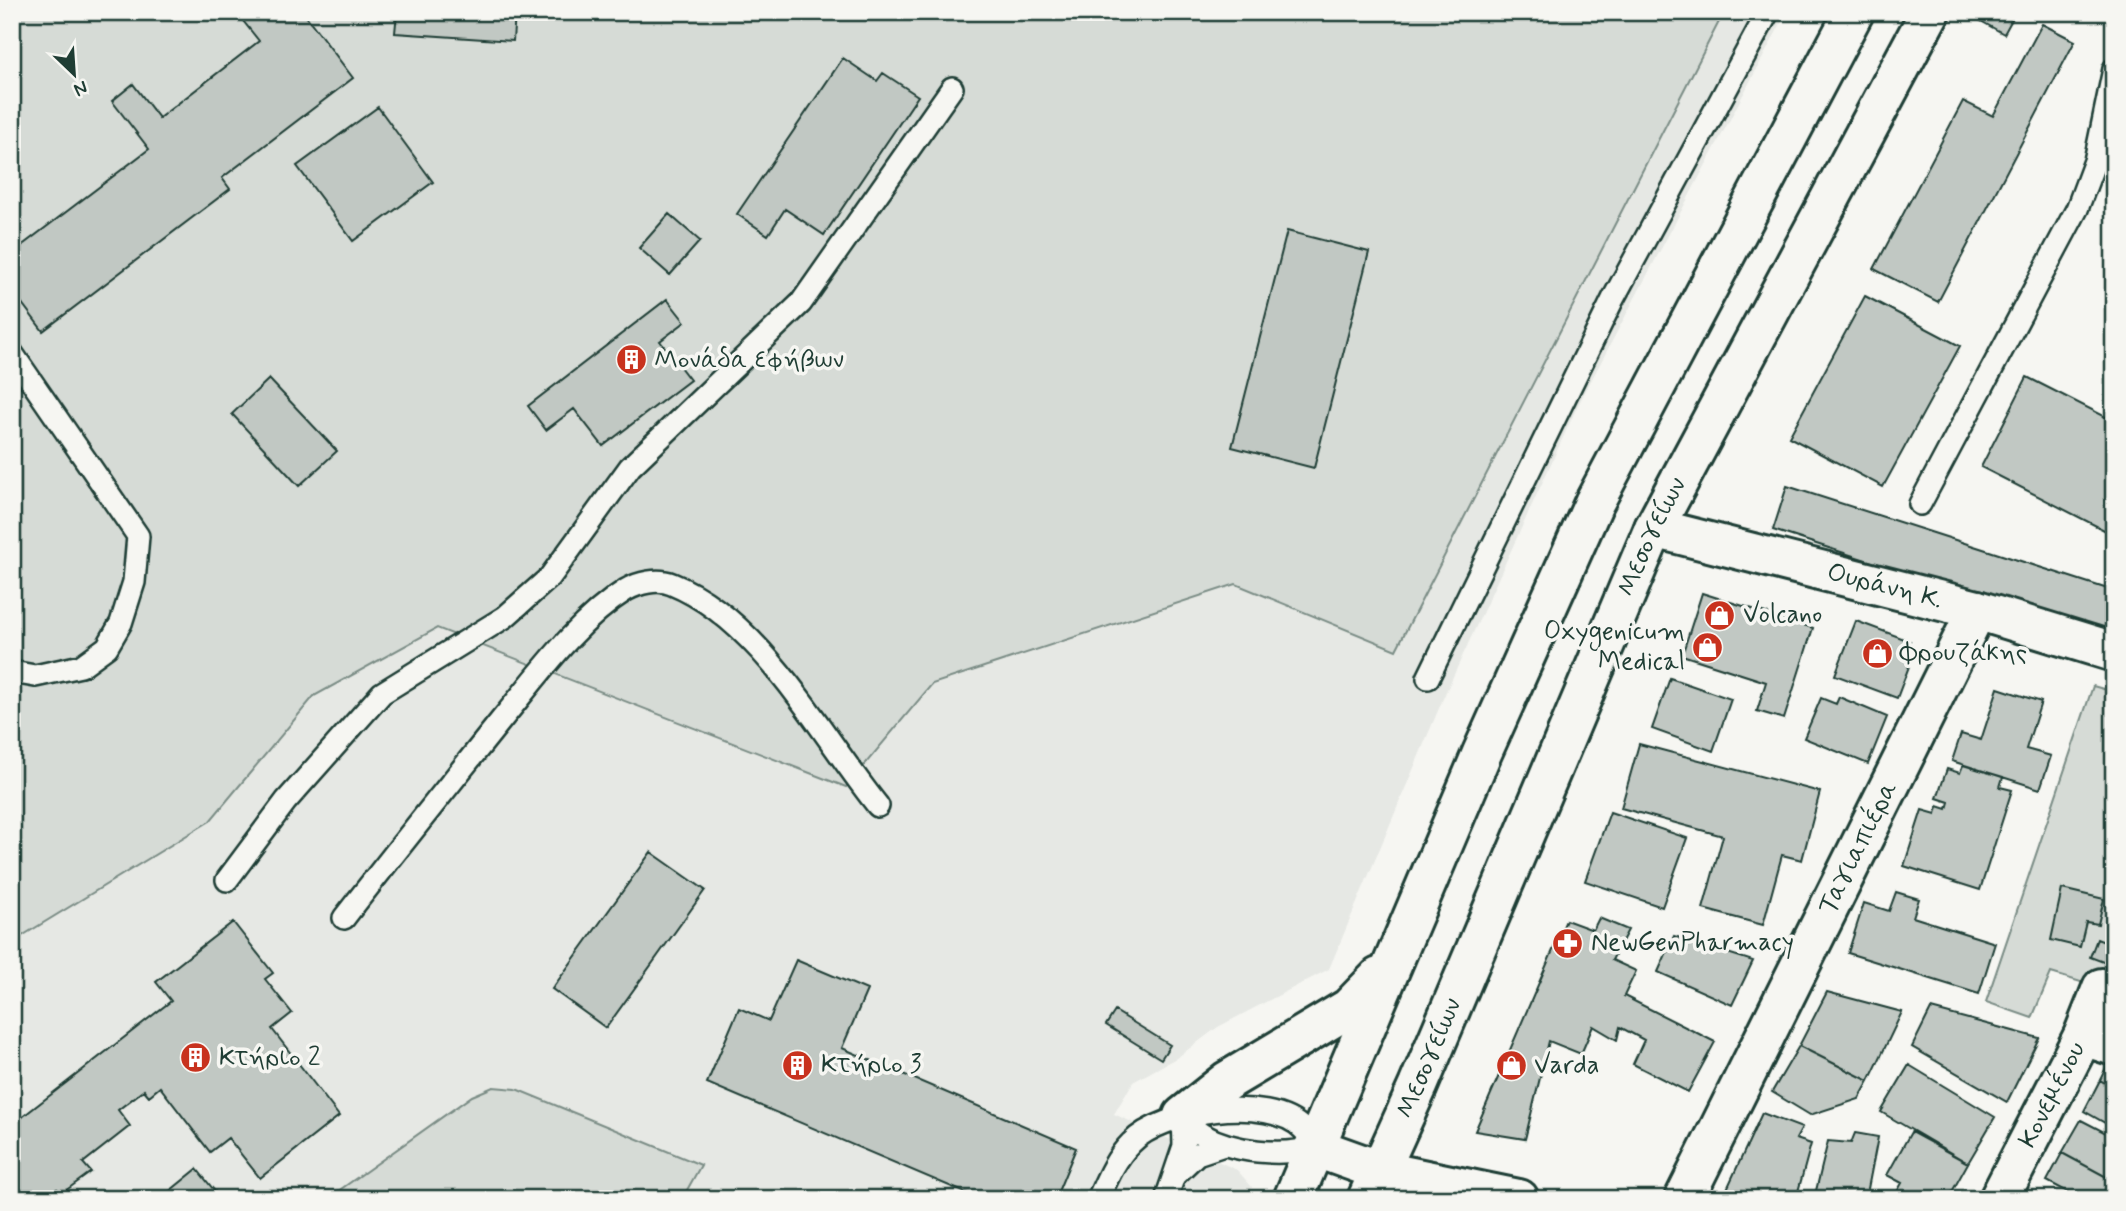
<svg xmlns="http://www.w3.org/2000/svg" width="2126" height="1211" viewBox="0 0 2126 1211" font-family="Mynerve,sans-serif">
	<rect width="100%" height="100%" fill="#f6f6f2"/>
	<filter id="ink" filterUnits="userSpaceOnUse"><feTurbulence type="fractalNoise" baseFrequency=".0143" numOctaves="2"/><feDisplacementMap in="SourceGraphic" scale="14" xChannelSelector="R" yChannelSelector="G"/><feConvolveMatrix kernelMatrix="1 2 1 2 8 2 1 2 1" color-interpolation-filters="sRGB"/></filter>
	<g filter="url(#ink)">
		<path fill="#e6e8e4" d="M 12,12 L 1787,12 L 1577,407 L 1445,694 L 1329,969 L 1218,1027 L 1178,1057 L 1133,1082 L 1114,1114 L 1237,1170 L 1252,1187 L 1247,1199 L 12,1199 Z"/>
		<path fill="#d6dbd6" stroke="#7a8c85" stroke-width="2" d="M 12,12 L 1724,12 L 1396,650 L 1236,584 L 932,684 L 846,787 L 437,628 L 314,696 L 210,821 L 12,942 Z
			M 2093,686 L 2114,692 L 2114,992 L 2051,973 L 2032,1018 L 1986,1002 Z
			M 493,1087 L 516,1089 L 701,1165 L 682,1199 L 327,1199 L 472,1096 Z"/>
		<path fill="#c1c8c3" stroke="#1f3d34" stroke-width="2" d="M 236,12 L 303,12 L 353,78 L 222,178 L 230,189 L 43,331 L 12,290 L 12,253 L 149,149 L 112,101 L 133,84 L 159,118 L 259,41 Z
			M 397,12 L 515,12 L 513,41 L 395,33 Z
			M 1984,12 L 2016,12 L 2004,34 L 1979,20 Z
			M 2042,24 L 2075,41 L 1938,302 L 1874,269 L 1963,101 L 1993,116 Z
			M 843,58 L 877,81 L 883,73 L 918,96 L 824,235 L 785,209 L 768,235 L 737,214 Z
			M 378,107 L 433,182 L 353,241 L 297,166 Z
			M 669,214 L 700,241 L 670,275 L 639,248 Z
			M 1287,231 L 1369,252 L 1314,468 L 1232,447 Z
			M 1865,296 L 1960,346 L 1883,487 L 1789,437 Z
			M 667,299 L 685,322 L 660,341 L 690,380 L 603,446 L 574,409 L 546,430 L 528,406 Z
			M 2027,377 L 2114,421 L 2114,535 L 1981,467 Z
			M 269,379 L 337,451 L 299,486 L 232,414 Z
			M 1787,486 L 2114,591 L 2114,640 L 1773,530 Z
			M 1702,593 L 1813,628 L 1784,719 L 1757,711 L 1766,682 L 1682,655 Z
			M 1856,621 L 1910,641 L 1903,658 L 1911,661 L 1897,698 L 1835,675 Z
			M 1670,678 L 1731,699 L 1713,751 L 1652,729 Z
			M 1998,688 L 2041,702 L 2026,749 L 2051,756 L 2040,789 L 1952,761 L 1961,734 L 1981,740 Z
			M 1839,697 L 1887,717 L 1868,764 L 1804,738 L 1821,698 L 1836,704 Z
			M 1639,744 L 1820,792 L 1802,860 L 1782,855 L 1763,925 L 1703,909 L 1723,836 L 1621,808 Z
			M 1963,765 L 2003,777 L 2000,787 L 2012,790 L 1980,890 L 1904,866 L 1922,810 L 1936,814 L 1938,806 L 1947,809 L 1949,802 L 1937,798 L 1947,769 L 1960,773 Z
			M 1610,812 L 1687,838 L 1662,907 L 1585,881 Z
			M 651,852 L 705,890 L 606,1028 L 552,989 Z
			M 2062,889 L 2104,899 L 2098,924 L 2086,922 L 2080,947 L 2051,940 Z
			M 1896,892 L 1919,899 L 1913,917 L 1995,943 L 1979,994 L 1848,953 L 1864,903 L 1889,911 Z
			M 1599,918 L 1628,930 L 1612,960 L 1636,971 L 1624,996 L 1715,1042 L 1688,1092 L 1633,1064 L 1644,1040 L 1620,1027 L 1617,1040 L 1593,1026 L 1581,1054 L 1549,1041 L 1525,1139 L 1475,1131 L 1566,920 L 1593,930 Z
			M 233,922 L 273,973 L 265,979 L 292,1013 L 272,1029 L 339,1116 L 260,1178 L 228,1138 L 210,1152 L 160,1087 L 149,1096 L 144,1090 L 118,1110 L 130,1126 L 83,1163 L 91,1172 L 61,1194 L 57,1189 L 45,1199 L 12,1199 L 12,1125 L 171,1001 L 156,982 Z
			M 2114,926 L 2114,966 L 2090,957 L 2097,939 L 2107,943 Z
			M 1674,936 L 1753,961 L 1732,1005 L 1658,972 Z
			M 796,960 L 867,990 L 842,1048 L 1076,1148 L 1055,1199 L 980,1199 L 707,1083 L 739,1008 L 769,1021 Z
			M 1827,992 L 1902,1012 L 1869,1081 L 1799,1046 Z
			M 1931,1009 L 2039,1038 L 2007,1102 L 1912,1047 Z
			M 1115,1011 L 1170,1045 L 1161,1059 L 1106,1025 Z
			M 1799,1046 L 1869,1081 L 1859,1099 L 1810,1115 L 1772,1092 Z
			M 2114,1051 L 2114,1088 L 2100,1080 Z
			M 1909,1065 L 1995,1117 L 1968,1163 L 1881,1112 Z
			M 2100,1080 L 2114,1088 L 2114,1128 L 2084,1111 Z
			M 1762,1113 L 1802,1128 L 1796,1139 L 1811,1144 L 1796,1199 L 1767,1199 L 1727,1189 Z
			M 2081,1120 L 2114,1137 L 2114,1181 L 2062,1153 Z
			M 1911,1132 L 1968,1163 L 1948,1199 L 1893,1199 L 1902,1183 L 1887,1175 Z
			M 1855,1133 L 1878,1137 L 1866,1199 L 1814,1199 L 1828,1141 L 1851,1143 Z
			M 2062,1153 L 2114,1181 L 2108,1199 L 2081,1199 L 2047,1181 Z
			M 197,1169 L 221,1199 L 160,1199 Z"/>
		<g fill="none" stroke-linecap="round" stroke-linejoin="round">
			<defs>
				<path id="service" d="M 12,353 L 138,536 L 134,582 L 121,623 L 107,647 L 81,666 L 35,676 L 12,672
					M 1920,504 L 2077,209 L 2095,161 L 2114,69
					M 1428,678 L 1613,299 L 1768,12
					M 227,880 L 286,801 L 382,693 L 505,617 L 550,577 L 630,467 L 801,303 L 952,88
					M 344,918 C 396,851 449,785 502,719 C 539,674 577,621 626,590 C 638,583 658,578 672,584 C 761,620 820,734 878,806
					M 1176,1174 L 1197,1154 L 1224,1145
					M 1098,1199 C 1107,1179 1115,1159 1131,1143 C 1162,1110 1269,1094 1303,1129 C 1308,1133 1311,1142 1314,1147 C 1283,1157 1232,1152 1203,1135 C 1196,1131 1189,1123 1183,1116
					M 1166,1199 L 1184,1146 L 1183,1116"/>
				<g id="minor">
					<path id="s1" d="M 1654,528 L 1977,610 L 2114,652"/>
					<path d="M 2083,1036 L 2114,1046"/>
					<path d="M 1314,1147 L 1378,1170 L 1519,1199"/>
					<path id="s2" d="M 1684,1199 L 1977,610"/>
					<path id="s3" d="M 1999,1199 L 2083,1036 L 2102,988"/>
				</g>
				<g id="primary">
					<path d="M 1183,1116 L 1227,1081 L 1349,1008 L 1379,977"/>
					<path d="M 1293,1199 L 1482,753 L 1594,503 L 1854,12"/>
					<path id="s4" d="M 1367,1199 L 1418,1086 L 1654,528 L 1930,12"/>
				</g>
			</defs>
			<use href="#service" stroke="#1f3d34" stroke-width="26"/>
			<use href="#minor" stroke="#1f3d34" stroke-width="44"/>
			<use href="#primary" stroke="#1f3d34" stroke-width="44"/>
			<use href="#service" stroke="#f6f6f2" stroke-width="21"/>
			<use href="#minor" stroke="#f6f6f2" stroke-width="38"/>
			<use href="#primary" stroke="#f6f6f2" stroke-width="38"/>
		</g>
	</g>
	<defs>
		<symbol id="building-disc" viewBox="-11 -11 22 22"><circle r="9.5" fill="#c8321e" stroke="#f6f6f2"/><path d="M-4-6H4V6H1V3H-1V6H-4ZM-2.5-4.3h1.7v1.8h-1.7ZM.8-4.3h1.7v1.8H.8ZM-2.5-1h1.7V.8h-1.7ZM.8-1h1.7V.8H.8Z" fill="#fff"/></symbol>
		<symbol id="shop-disc" viewBox="-11 -11 22 22"><circle r="9.5" fill="#c8321e" stroke="#f6f6f2"/><path d="M-5-2.5h2.3a2.7 3.5 0 0 1 5.4 0H5L5.5 6h-11ZM-1.5-2.5h3a1.5 2.3 0 0 0-3 0Z" fill="#fff"/></symbol>
		<symbol id="pharmacy-disc" viewBox="-11 -11 22 22"><circle r="9.5" fill="#c8321e" stroke="#f6f6f2"/><path d="M-2-6h4v4h4v4h-4v4h-4v-4h-4v-4h4Z" fill="#fff"/></symbol>
	</defs>
	<g fill-rule="evenodd">
		<use href="#building-disc" x="614" y="342" width="35" height="35"/>
		<use href="#shop-disc" x="1702" y="598" width="35" height="35"/>
		<use href="#shop-disc" x="1690" y="630" width="35" height="35"/>
		<use href="#shop-disc" x="1860" y="636" width="35" height="35"/>
		<use href="#pharmacy-disc" x="1550" y="926" width="35" height="35"/>
		<use href="#building-disc" x="178" y="1040" width="35" height="35"/>
		<use href="#building-disc" x="780" y="1048" width="35" height="35"/>
		<use href="#shop-disc" x="1494" y="1048" width="35" height="35"/>
	</g>
	<g text-anchor="middle" dominant-baseline="central" stroke-width="7" stroke-linejoin="round" paint-order="stroke">
		<g font-size="26" fill="#1f3d34" stroke="#f6f6f2" text-anchor="start">
			<text x="654" y="360">Μονάδα εφήβων</text>
			<text x="1743" y="615">Volcano</text>
			<text x="1685" y="632" text-anchor="end">Oxygenicum<tspan x="1685" dy="30">Medical</tspan></text>
			<text x="1900" y="653">Φρουζάκης</text>
			<text x="1591" y="943">NewGenPharmacy</text>
			<text x="219" y="1058">Κτήριο 2</text>
			<text x="821" y="1065">Κτήριο 3</text>
			<text x="1534" y="1066">Varda</text>
		</g>
		<g font-size="26" fill="#1f3d34" stroke="#f6f6f2">
			<text stroke="none"><textPath href="#s4" startOffset="721">Μεσογείων</textPath></text>
			<text stroke="none"><textPath href="#s1" startOffset="238">Ουράνη Κ.</textPath></text>
			<text stroke="none"><textPath href="#s2" startOffset="392">Ταγιαπιέρα</textPath></text>
			<text stroke="none"><textPath href="#s4" startOffset="154">Μεσογείων</textPath></text>
			<text stroke="none"><textPath href="#s3" startOffset="117">Κονεμένου</textPath></text>
		</g>
	</g>
	<rect width="2126" height="1211" fill="none" stroke="#f6f6f2" stroke-width="42"/>
	<rect x="21" y="21" width="2084" height="1169" fill="none" stroke="#1f3d34" stroke-width="2.5" filter="url(#ink)"/>
	<g transform="translate(74 74) rotate(155)" stroke="#f6f6f2" stroke-width="5" paint-order="stroke">
	<path d="M0-5L12 26L0 18L-12 26Z" fill="#1f3d34"/>
	<text y="-10" font-size="19" font-weight="bold" text-anchor="middle" fill="#1f3d34">N</text>
	</g>
</svg>
